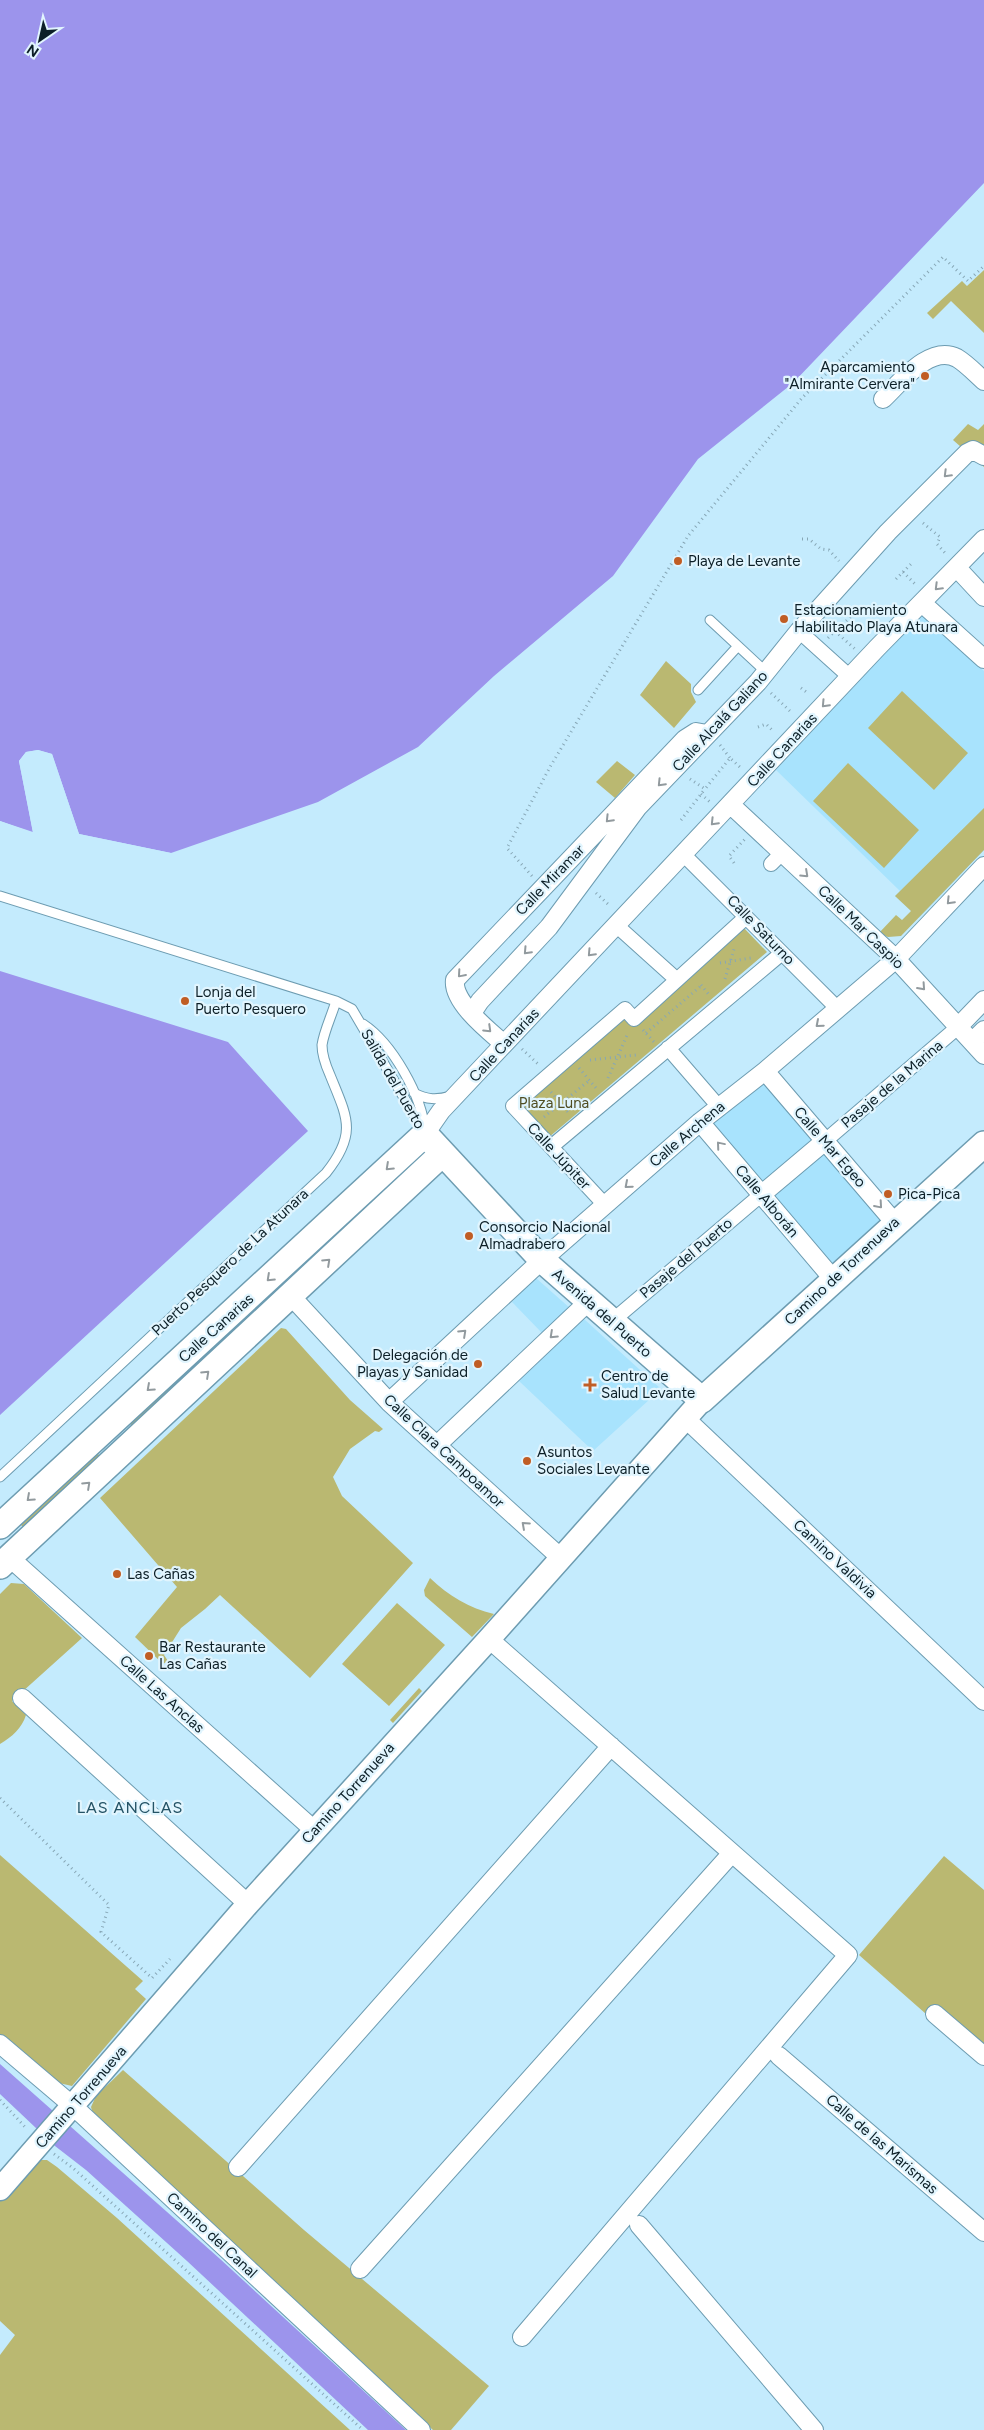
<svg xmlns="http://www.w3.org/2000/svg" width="984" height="2430" viewBox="0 0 984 2430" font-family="Figtree,sans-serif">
	<rect width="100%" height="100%" fill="#c4ebfd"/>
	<path fill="#a8e3fd" d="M 921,615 L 925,616 L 984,671 L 984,850 L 919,918 L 895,896 L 900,891 L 776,770 Z
		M 765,1071 L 895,1223 L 834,1280 L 700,1122 Z
		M 536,1278 L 571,1309 L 543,1334 L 512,1302 Z
		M 584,1319 L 661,1389 L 593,1451 L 519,1381 Z"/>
	<path fill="#bab871" d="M 984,270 L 984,333 L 951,301 L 933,319 L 927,313 L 962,281 L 967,286 Z
		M 968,424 L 978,430 L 984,424 L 984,467 L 953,440 Z
		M 666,661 L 691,684 L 691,692 L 696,702 L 674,728 L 640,695 Z
		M 902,691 L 968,753 L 934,790 L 868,728 Z
		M 617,761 L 635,775 L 615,798 L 596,782 Z
		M 848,763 L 919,830 L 884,868 L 813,801 Z
		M 984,808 L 984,850 L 901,936 L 888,937 L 879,933 L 896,915 L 902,920 L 911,911 L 895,896 Z
		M 743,927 L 767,952 L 548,1138 L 519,1104 L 624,1015 L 633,1025 Z
		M 281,1328 L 286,1329 L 350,1400 L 383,1429 L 379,1432 L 375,1431 L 350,1449 L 333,1477 L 342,1496 L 413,1563 L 310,1678 L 220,1595 L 205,1609 L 181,1628 L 164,1655 L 168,1661 L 163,1664 L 135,1637 L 177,1587 L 100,1498 Z
		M 206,1346 L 213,1355 L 134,1428 L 126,1419 Z
		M 93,1449 L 104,1460 L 27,1530 L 16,1521 Z
		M 430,1578 C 449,1596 469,1608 494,1614 L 472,1637 L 425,1596 L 424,1590 Z
		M 11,1583 L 24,1584 L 82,1638 L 12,1701 L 26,1715 C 22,1728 12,1737 0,1744 L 0,1594 Z
		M 397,1603 L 445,1645 L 389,1706 L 342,1664 Z
		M 419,1688 L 422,1691 L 393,1723 L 390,1720 Z
		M 0,1855 L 143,1981 L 135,1989 L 146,1999 L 72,2086 L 59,2083 L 0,2035 Z
		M 944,1856 L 984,1890 L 984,2065 L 859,1955 Z
		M 123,2070 L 304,2230 L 489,2386 L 451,2430 L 433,2430 L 311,2319 L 93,2114 L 91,2107 L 96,2096 Z
		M 39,2160 L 47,2160 L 57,2167 L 117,2218 L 350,2430 L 0,2430 L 0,2355 L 15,2335 L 0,2321 L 0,2200 Z"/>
	<path fill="#9c94ec" d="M 0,0 L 984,0 L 984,183 L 793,383 L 698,459 L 613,576 L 494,676 L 418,747 L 318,802 L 171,853 L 79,834 L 52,754 L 38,750 L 26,752 L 19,761 L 33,833 L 0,821 Z
		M 0,971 L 228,1042 L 308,1131 L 0,1415 Z
		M 0,2064 L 219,2258 L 406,2430 L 368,2430 L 187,2261 L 86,2170 L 55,2146 L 0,2094 Z"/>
	<path fill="#c4ebfd" d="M 38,750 L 52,754 L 79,834 L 171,853 L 170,855 L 77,836 L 50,756 L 38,752 L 27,754 L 22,761 L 35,834 L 33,835 L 0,823 L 0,821 L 33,832 L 19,761 L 26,752 Z"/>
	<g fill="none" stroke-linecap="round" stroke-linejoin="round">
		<defs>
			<path id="service" d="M 710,620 L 766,672
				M 698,690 L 738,646
				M 0,896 L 336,1001 L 352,1009 L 424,1132
				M 363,1024 C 392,1043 422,1096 425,1131
				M 414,1093 C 427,1100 437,1100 451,1096
				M 0,1477 L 326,1173 C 358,1133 347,1117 330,1075 C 326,1066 322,1054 322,1045 C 324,1031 332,1015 336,1001"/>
			<path id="pedestrian" d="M 799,631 L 850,677
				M 683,854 L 837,1008
				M 771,864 L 782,853
				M 616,925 L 676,979
				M 668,1048 L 719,1107
				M 825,1141 L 958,1027
				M 551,1147 L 782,953
				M 605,1205 L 513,1106 L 625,1009 L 634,1019 L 745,918
				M 611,1322 L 762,1194"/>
			<path id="minor" d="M 883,399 C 901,382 930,344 957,358 C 967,364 975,373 984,381
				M 957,568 L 984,597
				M 922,603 L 984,659
				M 731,805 L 896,959 L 984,1055
				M 472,1013 L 480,1001 L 549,927 L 638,807 L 758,682 L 799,631 L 888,532 L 967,453 L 973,450 L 984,456
				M 958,1027 L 984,1000
				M 972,1042 L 984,1030
				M 504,1044 C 489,1031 452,1002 455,980 L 685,739 L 696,732 L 707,734
				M 765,1071 L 895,1223
				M 700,1122 L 834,1280
				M 425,1134 L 441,1111 L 877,648 L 984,539
				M 762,1194 L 825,1141
				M 291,1296 L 389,1402 L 561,1558
				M 389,1402 L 542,1260 L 700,1122 L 765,1071 L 896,959 L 984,866
				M 685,1418 L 984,1701
				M 437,1445 L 588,1302
				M 9,1557 L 314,1830
				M 489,1639 L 848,1955 L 522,2337
				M 22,1698 L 248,1904
				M 935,2014 L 984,2056
				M 0,2044 L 73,2106 L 421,2430
				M 779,2056 L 984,2232
				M 238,2167 L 611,1746
				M 639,2225 L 814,2430
				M 360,2269 L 732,1853"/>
			<path id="tertiary" d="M 0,2189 L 248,1904 L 489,1639 L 702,1400"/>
			<path id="secondary" d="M 0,1526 L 425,1134 L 542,1260 L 702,1400 L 984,1144
				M 0,1566 L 442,1154"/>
		</defs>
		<use href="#service" stroke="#6d9cb1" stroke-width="11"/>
		<use href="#pedestrian" stroke="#6d9cb1" stroke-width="16"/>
		<use href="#minor" stroke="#6d9cb1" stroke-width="20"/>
		<use href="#tertiary" stroke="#6d9cb1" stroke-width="25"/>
		<use href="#secondary" stroke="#6d9cb1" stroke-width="28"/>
		<path stroke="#87a7b6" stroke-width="3" stroke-dasharray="1 4" stroke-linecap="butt" d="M 923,523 L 940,537 L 937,544 L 946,554
			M 802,539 L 809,539 L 821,549 L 829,550 L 839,561
			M 903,572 L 911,564
			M 896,579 L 903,572 L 915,584
			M 842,609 L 851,617
			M 835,631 L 855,613
			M 828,638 L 835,631 L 855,649
			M 801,688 L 809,694
			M 771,693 L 792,713
			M 758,727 L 766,724 L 774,732
			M 720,745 L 730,758
			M 690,779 L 705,789 L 730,758 L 742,769
			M 701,794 L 710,802
			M 681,820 L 705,789
			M 734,863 L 729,856 L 745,839
			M 532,876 L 507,848 L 550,767 L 688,536 L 802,398 L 943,257 L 968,281 L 984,266
			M 596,893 L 610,906
			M 720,963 L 751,958
			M 725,979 L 734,949
			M 701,985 L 710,996
			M 643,1030 L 654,1042
			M 646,1033 L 702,985
			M 522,1049 L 538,1064
			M 590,1060 L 636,1055
			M 579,1068 L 596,1088
			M 608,1078 L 628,1033
			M 551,1092 L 568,1112
			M 544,1117 L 590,1080
			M 0,1798 L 109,1905 L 101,1932 L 152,1978 L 170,1959
			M 0,2100 L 26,2128
			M 54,2154 L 73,2168 L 363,2430"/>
		<use href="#service" stroke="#fff" stroke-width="9"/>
		<use href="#pedestrian" stroke="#fff" stroke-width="14"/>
		<use href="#minor" stroke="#fff" stroke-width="18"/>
		<use href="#tertiary" stroke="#fff" stroke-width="22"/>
		<use href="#secondary" stroke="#fff" stroke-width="25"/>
	</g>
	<defs><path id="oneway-chevron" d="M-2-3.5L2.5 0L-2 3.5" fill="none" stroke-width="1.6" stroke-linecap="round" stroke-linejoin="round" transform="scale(1.25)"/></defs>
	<g stroke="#929a9e">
		<use href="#oneway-chevron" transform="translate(947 474) rotate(135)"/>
		<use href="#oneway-chevron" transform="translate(938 587) rotate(135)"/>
		<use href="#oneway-chevron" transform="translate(825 704) rotate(133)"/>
		<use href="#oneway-chevron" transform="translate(661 783) rotate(134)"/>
		<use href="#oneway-chevron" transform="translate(609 819) rotate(134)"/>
		<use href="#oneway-chevron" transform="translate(714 822) rotate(134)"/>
		<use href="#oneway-chevron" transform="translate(805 874) rotate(43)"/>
		<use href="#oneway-chevron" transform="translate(950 901) rotate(134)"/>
		<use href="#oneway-chevron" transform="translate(527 951) rotate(133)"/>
		<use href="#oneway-chevron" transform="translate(591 953) rotate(133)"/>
		<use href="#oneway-chevron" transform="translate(461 974) rotate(131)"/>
		<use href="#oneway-chevron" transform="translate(922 987) rotate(48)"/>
		<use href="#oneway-chevron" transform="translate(819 1024) rotate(139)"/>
		<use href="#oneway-chevron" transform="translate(488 1029) rotate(44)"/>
		<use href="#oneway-chevron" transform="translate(720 1145) rotate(-130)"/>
		<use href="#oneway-chevron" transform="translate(389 1167) rotate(137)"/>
		<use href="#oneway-chevron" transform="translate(628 1185) rotate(139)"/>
		<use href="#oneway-chevron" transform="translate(879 1205) rotate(49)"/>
		<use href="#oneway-chevron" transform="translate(327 1262) rotate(-43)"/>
		<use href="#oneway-chevron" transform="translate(270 1278) rotate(137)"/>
		<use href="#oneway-chevron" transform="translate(463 1333) rotate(-43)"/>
		<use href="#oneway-chevron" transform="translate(553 1335) rotate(137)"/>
		<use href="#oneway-chevron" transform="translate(206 1374) rotate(-43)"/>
		<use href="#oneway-chevron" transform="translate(150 1388) rotate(138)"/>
		<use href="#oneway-chevron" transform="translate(87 1485) rotate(-43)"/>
		<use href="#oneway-chevron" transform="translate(30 1498) rotate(138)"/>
		<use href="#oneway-chevron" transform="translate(525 1525) rotate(-138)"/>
	</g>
	<g fill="#c05d24" stroke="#e1f5fe" stroke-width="2">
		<circle cx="925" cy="376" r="5"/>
		<circle cx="678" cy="561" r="5"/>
		<circle cx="784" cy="619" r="5"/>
		<circle cx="185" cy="1001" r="5"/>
		<circle cx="888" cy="1194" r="5"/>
		<circle cx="469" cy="1236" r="5"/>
		<circle cx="478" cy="1364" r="5"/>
		<path d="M587.5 1377.5h5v5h5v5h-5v5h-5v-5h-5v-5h5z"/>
		<circle cx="527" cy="1461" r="5"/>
		<circle cx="117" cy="1574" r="5"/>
		<circle cx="149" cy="1656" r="5"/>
	</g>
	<g text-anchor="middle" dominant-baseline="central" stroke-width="4.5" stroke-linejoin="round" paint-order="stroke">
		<g font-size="15" fill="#0c1f27" stroke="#e1f5fe" text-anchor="start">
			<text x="915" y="367" text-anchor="end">Aparcamiento<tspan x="915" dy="17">"Almirante Cervera"</tspan></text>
			<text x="688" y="561">Playa de Levante</text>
			<text x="794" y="610">Estacionamiento<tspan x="794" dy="17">Habilitado Playa Atunara</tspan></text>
			<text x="195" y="992">Lonja del<tspan x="195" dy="17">Puerto Pesquero</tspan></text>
			<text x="898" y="1194">Pica-Pica</text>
			<text x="479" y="1227">Consorcio Nacional<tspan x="479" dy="17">Almadrabero</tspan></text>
			<text x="468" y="1355" text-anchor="end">Delegación de<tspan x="468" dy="17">Playas y Sanidad</tspan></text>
			<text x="601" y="1376">Centro de<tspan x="601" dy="17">Salud Levante</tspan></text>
			<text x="537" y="1452">Asuntos<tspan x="537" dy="17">Sociales Levante</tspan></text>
			<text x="127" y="1574">Las Cañas</text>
			<text x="159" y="1647">Bar Restaurante<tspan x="159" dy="17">Las Cañas</tspan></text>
		</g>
		<g font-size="15" fill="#0c1f27" stroke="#e1f5fe">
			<text transform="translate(720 721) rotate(-47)">Calle Alcalá Galiano</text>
			<text transform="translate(782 750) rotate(-47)">Calle Canarias</text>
			<text transform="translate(550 880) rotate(-46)">Calle Miramar</text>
			<text transform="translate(861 927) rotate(44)">Calle Mar Caspio</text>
			<text transform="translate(761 930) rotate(46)">Calle Saturno</text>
			<text transform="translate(504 1045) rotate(-47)">Calle Canarias</text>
			<text transform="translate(393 1079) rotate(60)">Salida del Puerto</text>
			<text transform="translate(892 1084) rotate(-40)">Pasaje de la Marina</text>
			<text transform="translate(687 1134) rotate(-40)">Calle Archena</text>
			<text transform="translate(830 1147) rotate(49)">Calle Mar Egeo</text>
			<text transform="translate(559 1156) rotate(47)">Calle Júpiter</text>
			<text transform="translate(767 1201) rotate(50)">Calle Alborán</text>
			<text transform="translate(686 1258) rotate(-40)">Pasaje del Puerto</text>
			<text transform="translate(230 1262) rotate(-43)">Puerto Pesquero de La Atunara</text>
			<text transform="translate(842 1271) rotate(-43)">Camino de Torrenueva</text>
			<text transform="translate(602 1313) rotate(41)">Avenida del Puerto</text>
			<text transform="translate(216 1328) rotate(-42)">Calle Canarias</text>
			<text transform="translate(444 1451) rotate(43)">Calle Clara Campoamor</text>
			<text transform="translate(835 1559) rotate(43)">Camino Valdivia</text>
			<text transform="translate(162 1694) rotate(42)">Calle Las Anclas</text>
			<text transform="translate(348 1793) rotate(-48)">Camino Torrenueva</text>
			<text transform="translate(81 2097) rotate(-49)">Camino Torrenueva</text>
			<text transform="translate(882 2144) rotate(41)">Calle de las Marismas</text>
			<text transform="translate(212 2235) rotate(43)">Camino del Canal</text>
		</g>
		<g font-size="15" fill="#504e23" stroke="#e1f5fe">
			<text x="554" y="1103">Plaza Luna</text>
		</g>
		<g font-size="16" letter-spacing="1" fill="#245366" stroke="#e1f5fe">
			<text x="130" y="1807">LAS ANCLAS</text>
		</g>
	</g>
	<g transform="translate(40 40) rotate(214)" stroke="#e1f5fe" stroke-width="4" paint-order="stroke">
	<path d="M0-4L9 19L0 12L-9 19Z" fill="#0c1f27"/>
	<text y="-8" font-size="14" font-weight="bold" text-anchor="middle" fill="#0c1f27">N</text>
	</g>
</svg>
